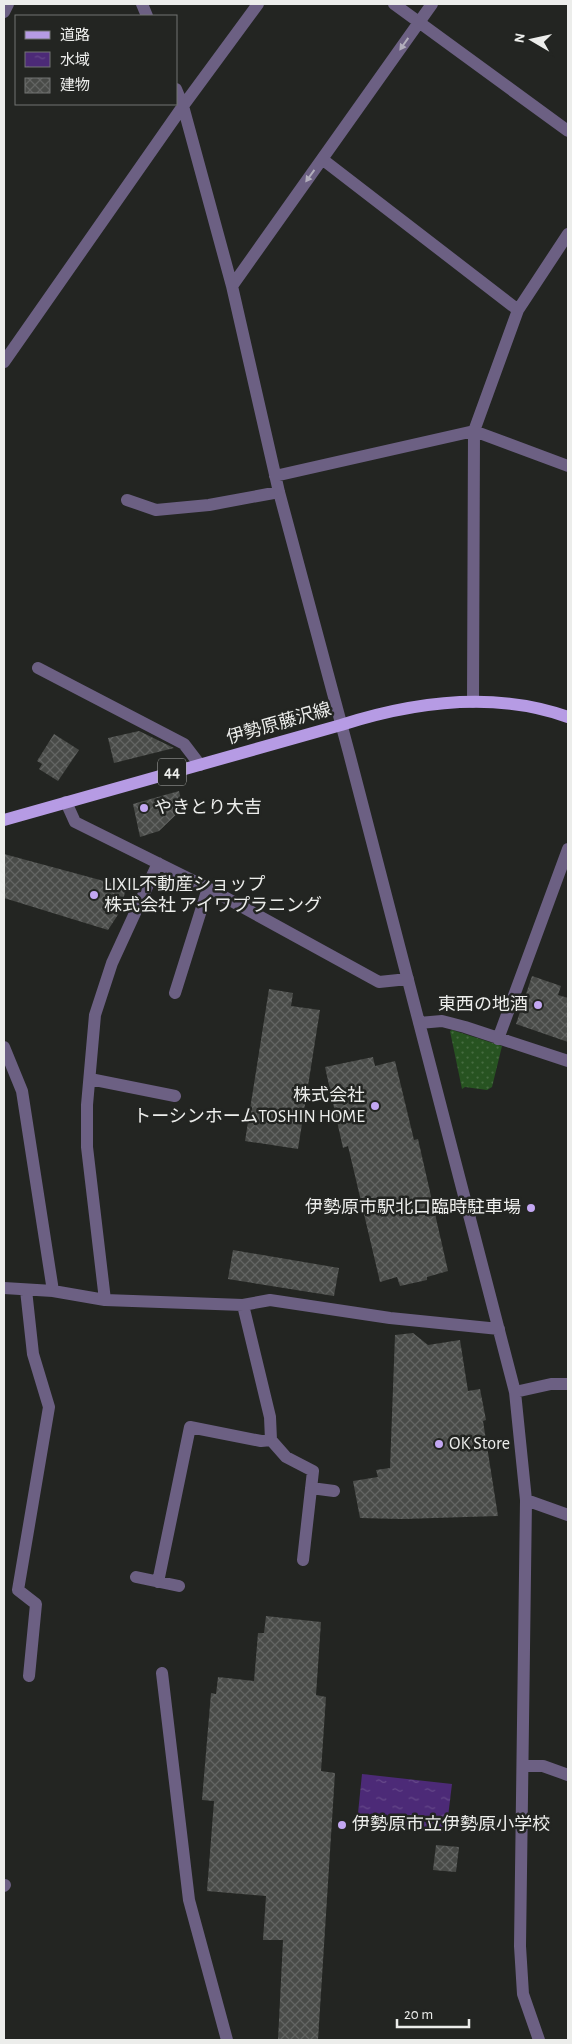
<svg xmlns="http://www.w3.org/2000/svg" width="572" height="2044" viewBox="0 0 572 2044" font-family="'Alegreya Sans','Noto Sans JP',sans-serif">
	<defs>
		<pattern id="grass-dots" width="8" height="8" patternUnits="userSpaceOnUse" patternTransform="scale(1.25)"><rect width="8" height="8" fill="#275321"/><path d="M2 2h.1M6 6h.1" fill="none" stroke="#466c41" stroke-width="1.8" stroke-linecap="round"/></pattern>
		<pattern id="water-ripples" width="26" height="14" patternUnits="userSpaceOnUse" patternTransform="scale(1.25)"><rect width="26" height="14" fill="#4c2a77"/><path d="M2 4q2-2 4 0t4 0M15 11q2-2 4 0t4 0" fill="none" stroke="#66498a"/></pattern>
		<pattern id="building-cross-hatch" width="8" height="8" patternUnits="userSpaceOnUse" patternTransform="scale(1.25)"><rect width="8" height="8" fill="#494b48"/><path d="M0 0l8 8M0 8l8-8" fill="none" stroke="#636563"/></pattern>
	</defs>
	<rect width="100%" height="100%" fill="#232522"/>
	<path fill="url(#grass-dots)" d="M 452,1030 L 502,1046 L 492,1087 L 487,1090 L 465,1087 L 462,1089 L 450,1031 Z"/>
	<path fill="url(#water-ripples)" d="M 362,1774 L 452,1784 L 446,1833 L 357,1823 Z"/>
	<path fill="url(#building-cross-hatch)" d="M 139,731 L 174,748 L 114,763 L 108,738 Z
		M 54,734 L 79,750 L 58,781 L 39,769 L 42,764 L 37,761 Z
		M 179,791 L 183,808 L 159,831 L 140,837 L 133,804 Z
		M 4,854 L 126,887 L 121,910 L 108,930 L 4,898 Z
		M 532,976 L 561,986 L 558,995 L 568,998 L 568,1042 L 516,1024 Z
		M 269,989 L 293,993 L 291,1006 L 320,1010 L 298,1149 L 245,1141 Z
		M 373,1057 L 375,1066 L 395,1061 L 414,1140 L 418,1139 L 448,1271 L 427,1277 L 427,1280 L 400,1286 L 397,1277 L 380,1282 L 348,1146 L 343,1148 L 325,1067 Z
		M 233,1250 L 339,1268 L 334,1296 L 228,1279 Z
		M 413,1333 L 428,1345 L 460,1340 L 468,1391 L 480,1389 L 486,1420 L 483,1421 L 498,1516 L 403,1519 L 360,1518 L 353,1481 L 378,1477 L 376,1470 L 390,1468 L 395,1335 Z
		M 266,1616 L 321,1622 L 316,1695 L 326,1697 L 321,1771 L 335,1773 L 318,2040 L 278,2040 L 283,1940 L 263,1940 L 266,1896 L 207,1891 L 214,1801 L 202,1800 L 211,1693 L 216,1694 L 218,1677 L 254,1681 L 258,1633 L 264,1633 Z
		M 436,1845 L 459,1847 L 456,1872 L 433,1870 Z"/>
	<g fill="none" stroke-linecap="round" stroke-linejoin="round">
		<path stroke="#6c6083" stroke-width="12" d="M 142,4 L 147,16
			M 394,4 L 568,131
			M 4,12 L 8,4
			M 176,89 L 183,106 L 232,286 L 279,492 L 349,753 L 515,1392 L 526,1500 L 520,1946 L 523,1994 L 539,2040
			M 322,159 L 518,310
			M 232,286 L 432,4
			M 4,362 L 183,106 L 258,4
			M 275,476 L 474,431 L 568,466
			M 127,500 L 156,510 L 209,505 L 279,492
			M 38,668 L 184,744 L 200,765
			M 473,702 L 474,431 L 518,310 L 568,234
			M 66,802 L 75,822 L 208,888 L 379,982 L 408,979
			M 175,993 L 208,888
			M 419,1023 L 442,1021 L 465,1027 L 568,1061
			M 498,1039 L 568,849
			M 4,1047 L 22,1091 L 53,1291
			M 90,1079 L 175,1096
			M 4,1288 L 53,1291 L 105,1300 L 243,1305 L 270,1300 L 390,1318 L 499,1329
			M 26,1290 L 33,1354 L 49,1407 L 18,1590 L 36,1604 L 29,1676
			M 105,1300 L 87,1147 L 87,1105 L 95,1015 L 112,963 L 158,863
			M 515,1392 L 551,1384 L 568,1384
			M 271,1440 L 286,1457 L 313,1471 L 303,1560
			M 311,1488 L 334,1491
			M 526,1500 L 568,1515
			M 136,1577 L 179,1586
			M 158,1582 L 190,1427 L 261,1441 L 271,1440 L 270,1417 L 243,1305
			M 162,1673 L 189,1900 L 227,2040
			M 523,1766 L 543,1766 L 568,1775
			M 4,1886 L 5,1885"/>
		<path stroke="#b69be4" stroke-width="12" d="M 4,820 L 341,725 C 413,702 495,691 568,717"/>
	</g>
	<defs><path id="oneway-solid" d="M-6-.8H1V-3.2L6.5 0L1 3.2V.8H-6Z" transform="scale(1.25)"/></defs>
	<g fill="#b2aebc">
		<use href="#oneway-solid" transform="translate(404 44) rotate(125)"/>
		<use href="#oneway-solid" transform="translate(310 176) rotate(126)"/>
	</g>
	<g fill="#c3a7f2" stroke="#232522" stroke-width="2">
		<circle cx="144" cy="808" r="5"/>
		<circle cx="94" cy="895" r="5"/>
		<circle cx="538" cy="1005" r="5"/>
		<circle cx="375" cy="1106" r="5"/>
		<circle cx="531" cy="1208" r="5"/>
		<circle cx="439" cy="1444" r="5"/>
		<circle cx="342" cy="1825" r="5"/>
	</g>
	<g text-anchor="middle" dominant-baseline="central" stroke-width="5" stroke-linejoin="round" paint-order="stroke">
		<rect fill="#232522" stroke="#b0b1af" stroke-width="1" x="158" y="758.5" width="28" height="27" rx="4"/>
		<g font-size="16" font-weight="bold" fill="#ecedeb">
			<text x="172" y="772">44</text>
		</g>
		<g font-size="18" fill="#ecedeb" stroke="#232522">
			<text transform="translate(279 724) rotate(-16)">伊勢原藤沢線</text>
		</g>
		<g font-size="18" fill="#ecedeb" stroke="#232522" text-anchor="start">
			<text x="154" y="808">やきとり大吉</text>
			<text x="104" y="885">LIXIL不動産ショップ<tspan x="104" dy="21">株式会社 アイワプラニング</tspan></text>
			<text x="528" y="1005" text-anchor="end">東西の地酒</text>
			<text x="365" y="1096" text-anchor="end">株式会社<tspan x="365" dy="21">トーシンホームTOSHIN HOME</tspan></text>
			<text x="521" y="1208" text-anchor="end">伊勢原市駅北口臨時駐車場</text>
			<text x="449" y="1444">OK Store</text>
			<text x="352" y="1825">伊勢原市立伊勢原小学校</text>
		</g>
	</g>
	<rect width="572" height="2044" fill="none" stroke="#ecedeb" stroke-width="10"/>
	<rect x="15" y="15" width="162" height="90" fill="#232522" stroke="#737572"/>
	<rect x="25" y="31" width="25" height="8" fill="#b69be4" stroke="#737572"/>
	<text x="60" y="40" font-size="15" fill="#ecedeb">道路</text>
	<rect x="25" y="52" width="25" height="15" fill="url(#water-ripples)" stroke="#737572"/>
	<text x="60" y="65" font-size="15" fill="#ecedeb">水域</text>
	<rect x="25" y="78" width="25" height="15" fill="url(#building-cross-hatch)" stroke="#737572"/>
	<text x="60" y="90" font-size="15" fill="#ecedeb">建物</text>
	<g transform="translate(532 40) rotate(279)" stroke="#232522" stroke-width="4" paint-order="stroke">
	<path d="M0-4L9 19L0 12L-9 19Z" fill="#ecedeb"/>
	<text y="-8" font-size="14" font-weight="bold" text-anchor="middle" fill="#ecedeb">N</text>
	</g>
	<path d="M397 2019v8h72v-8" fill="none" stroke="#ecedeb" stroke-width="2.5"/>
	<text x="404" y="2019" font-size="15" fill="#ecedeb" stroke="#232522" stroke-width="4" paint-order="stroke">20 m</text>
</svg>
